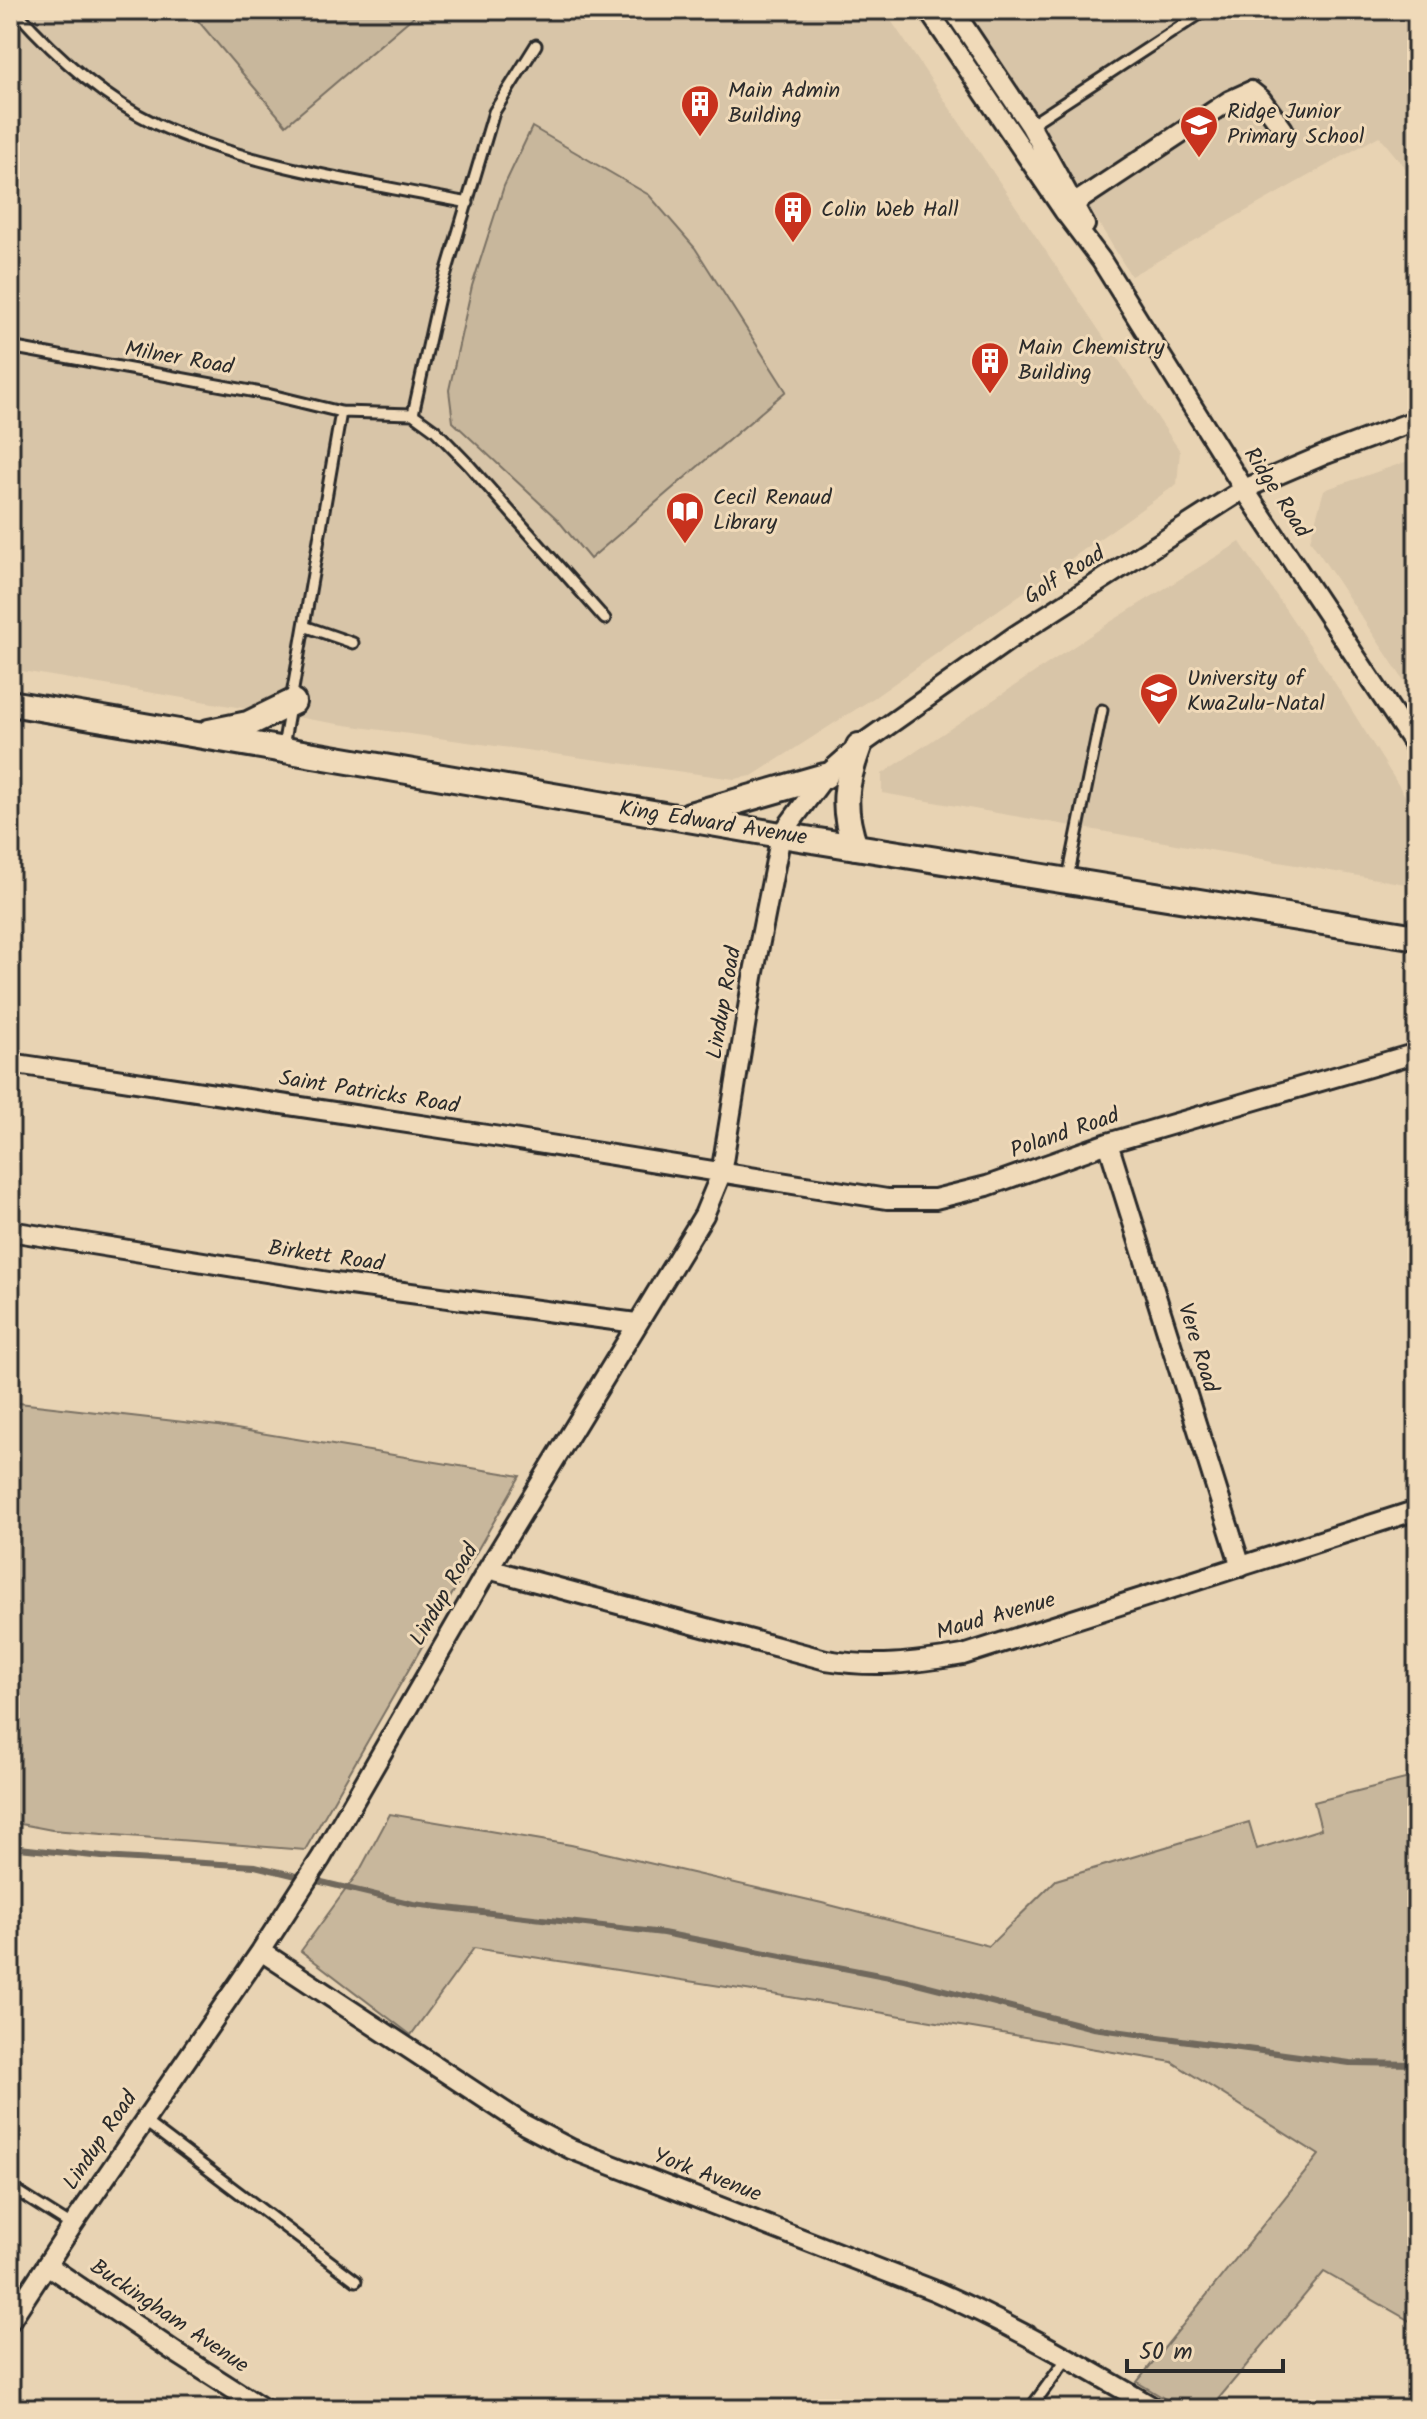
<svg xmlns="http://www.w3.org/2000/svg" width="1427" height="2419" viewBox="0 0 1427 2419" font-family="Kalam,sans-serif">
	<rect width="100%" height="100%" fill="#e8d3b3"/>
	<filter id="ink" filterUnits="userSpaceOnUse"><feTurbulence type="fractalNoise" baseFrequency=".0125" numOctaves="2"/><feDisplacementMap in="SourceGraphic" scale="16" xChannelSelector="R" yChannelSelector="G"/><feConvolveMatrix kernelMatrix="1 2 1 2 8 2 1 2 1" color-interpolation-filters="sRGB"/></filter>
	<g filter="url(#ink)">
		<path fill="#d8c5a8" d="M 10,10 L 884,10 L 1180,451 L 1177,484 L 875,697 L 752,776 L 734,779 L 338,724 L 10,669 Z
			M 968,10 L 1417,10 L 1417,182 L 1379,136 L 1131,276 Z
			M 1417,458 L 1417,700 L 1310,540 L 1324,490 Z
			M 1240,542 L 1328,672 L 1417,815 L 1417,886 L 882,793 L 882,774 L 1112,621 Z"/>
		<path fill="#c8b79c" stroke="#7a7164" stroke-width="2" d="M 189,10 L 421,10 L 286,125 Z
			M 532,127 L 649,195 L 695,248 L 786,391 L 590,559 L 557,519 L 453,422 L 449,390 L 472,286 L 504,186 Z
			M 10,1402 L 218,1426 L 520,1476 L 305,1850 L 52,1830 L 10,1822 Z
			M 1417,1776 L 1417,2325 L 1324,2272 L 1210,2409 L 1182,2409 L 1137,2382 L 1319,2155 L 1172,2062 L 772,1994 L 474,1948 L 411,2035 L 301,1951 L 360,1870 L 390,1814 L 571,1845 L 822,1903 L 989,1946 L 1056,1880 L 1249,1822 L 1257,1849 L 1321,1829 L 1314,1802 Z"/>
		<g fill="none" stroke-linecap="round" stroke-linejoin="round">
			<path stroke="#6f685c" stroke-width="6" d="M 10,1847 L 102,1857 L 255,1866 L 413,1904 L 663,1933 L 905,1980 L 1093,2028 L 1350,2063 L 1417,2064"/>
			<defs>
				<path id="service" d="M 15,10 C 54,54 102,98 156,124 C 253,168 364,182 468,203
					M 1030,125 L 1206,10
					M 10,347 L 267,394 L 341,412 L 413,414 L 439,297 L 494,112 L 536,45
					M 413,414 L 435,430 L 468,464 L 605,619
					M 304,626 L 353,643
					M 283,747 L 341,412
					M 1068,878 L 1102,710
					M 144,2121 L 356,2281
					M 10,2187 L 72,2226
					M 1030,2409 L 1068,2357"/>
				<path id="minor" d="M 928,10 L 1064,211 L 1101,260 L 1244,489 L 1417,749
					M 953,10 L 1030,125 L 1085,225
					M 1075,203 L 1229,101 L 1251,91 L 1261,99 L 1283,129
					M 10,1063 L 500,1137 L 887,1199 L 935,1199 L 987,1186 L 1108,1143 L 1417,1053
					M 1108,1143 L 1241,1567
					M 10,1231 L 335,1283 L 636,1323
					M 488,1569 L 826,1660 C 875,1668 914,1663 963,1655 L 1417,1510
					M 261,1951 L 525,2125 L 571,2149 L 933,2290 C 1011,2324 1083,2366 1156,2409
					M 47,2265 L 178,2354 L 264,2409
					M 10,2321 L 72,2226 L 261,1951 L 321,1858 L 488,1569 L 704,1215 L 721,1174 L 753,977 L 781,835 L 825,776 L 859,746 L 1016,635 L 1244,489 L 1326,454 L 1417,420"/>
				<path id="tertiary" d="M 10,703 L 781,835 L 1417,937
					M 209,732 L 248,724 L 293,702
					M 690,815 L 825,776
					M 855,847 C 841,807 845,784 859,746"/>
			</defs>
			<use href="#service" stroke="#2b2b2b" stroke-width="15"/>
			<use href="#minor" stroke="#2b2b2b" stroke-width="24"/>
			<use href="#tertiary" stroke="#2b2b2b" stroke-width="30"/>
			<use href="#service" stroke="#f0dab9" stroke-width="9"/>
			<use href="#minor" stroke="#f0dab9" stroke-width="18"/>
			<use href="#tertiary" stroke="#f0dab9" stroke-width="24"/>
		</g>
	</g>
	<defs>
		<symbol id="building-pin" viewBox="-11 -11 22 30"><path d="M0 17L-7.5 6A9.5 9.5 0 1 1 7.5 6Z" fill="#c8321e" stroke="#f0dab9"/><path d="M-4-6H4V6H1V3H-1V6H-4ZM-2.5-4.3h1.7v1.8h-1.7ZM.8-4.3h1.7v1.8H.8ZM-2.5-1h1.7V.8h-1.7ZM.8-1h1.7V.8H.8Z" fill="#fff"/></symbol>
		<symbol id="school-pin" viewBox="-11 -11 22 30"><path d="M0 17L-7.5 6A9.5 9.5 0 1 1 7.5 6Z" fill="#c8321e" stroke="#f0dab9"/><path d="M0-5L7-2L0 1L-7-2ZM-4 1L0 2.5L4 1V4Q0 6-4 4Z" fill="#fff"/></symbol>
		<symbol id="library-pin" viewBox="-11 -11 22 30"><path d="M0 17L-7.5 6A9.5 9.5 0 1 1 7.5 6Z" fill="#c8321e" stroke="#f0dab9"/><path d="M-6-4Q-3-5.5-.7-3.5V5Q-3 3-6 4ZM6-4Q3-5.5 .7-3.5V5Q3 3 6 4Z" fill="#fff"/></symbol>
		<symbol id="university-pin" viewBox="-11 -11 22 30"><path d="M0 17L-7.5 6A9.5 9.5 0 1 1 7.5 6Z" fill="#c8321e" stroke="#f0dab9"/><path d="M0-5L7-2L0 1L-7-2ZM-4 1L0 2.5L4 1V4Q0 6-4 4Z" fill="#fff"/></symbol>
	</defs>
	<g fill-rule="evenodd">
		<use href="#building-pin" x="678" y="82" width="44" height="60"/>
		<use href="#school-pin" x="1177" y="103" width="44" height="60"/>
		<use href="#building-pin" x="771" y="188" width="44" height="60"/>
		<use href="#building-pin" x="968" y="339" width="44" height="60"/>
		<use href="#library-pin" x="663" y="489" width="44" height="60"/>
		<use href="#university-pin" x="1137" y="670" width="44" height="60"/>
	</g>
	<g text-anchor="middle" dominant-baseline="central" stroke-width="6" stroke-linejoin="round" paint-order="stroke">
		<g font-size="22" fill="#2b2b2b" stroke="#f0dab9" text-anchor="start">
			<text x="728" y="91">Main Admin<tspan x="728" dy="25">Building</tspan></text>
			<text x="1227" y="112">Ridge Junior<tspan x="1227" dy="25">Primary School</tspan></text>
			<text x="821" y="210">Colin Web Hall</text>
			<text x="1018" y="348">Main Chemistry<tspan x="1018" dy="25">Building</tspan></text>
			<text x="713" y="498">Cecil Renaud<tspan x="713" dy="25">Library</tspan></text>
			<text x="1187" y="679">University of<tspan x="1187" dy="25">KwaZulu-Natal</tspan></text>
		</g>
		<g font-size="22" fill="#2b2b2b" stroke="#f0dab9">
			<text transform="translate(179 359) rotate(10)">Milner Road</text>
			<text transform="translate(1276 493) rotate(57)">Ridge Road</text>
			<text transform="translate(1065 576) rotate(-32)">Golf Road</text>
			<text transform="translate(713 824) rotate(9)">King Edward Avenue</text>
			<text transform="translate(725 1003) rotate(-80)">Lindup Road</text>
			<text transform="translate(369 1093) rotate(9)">Saint Patricks Road</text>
			<text transform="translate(1065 1134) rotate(-19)">Poland Road</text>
			<text transform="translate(326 1257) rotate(8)">Birkett Road</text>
			<text transform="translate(1197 1348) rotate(73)">Vere Road</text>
			<text transform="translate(445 1595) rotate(-60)">Lindup Road</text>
			<text transform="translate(996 1617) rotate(-16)">Maud Avenue</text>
			<text transform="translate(101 2141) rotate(-56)">Lindup Road</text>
			<text transform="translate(707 2176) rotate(21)">York Avenue</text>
			<text transform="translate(169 2317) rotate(34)">Buckingham Avenue</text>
		</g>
	</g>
	<rect width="1427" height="2419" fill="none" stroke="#f0dab9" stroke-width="40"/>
	<rect x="20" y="20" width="1387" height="2379" fill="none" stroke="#2b2b2b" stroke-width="3" filter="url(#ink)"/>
	<path d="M1127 2359v12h156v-12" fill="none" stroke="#2b2b2b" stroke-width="4"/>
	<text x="1139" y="2359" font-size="24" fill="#2b2b2b" stroke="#f0dab9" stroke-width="6" paint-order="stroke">50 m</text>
</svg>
